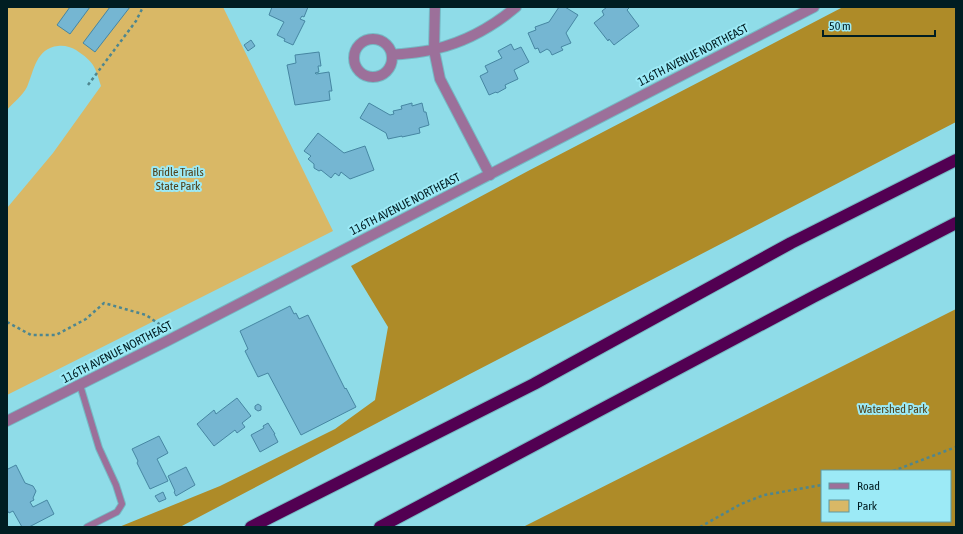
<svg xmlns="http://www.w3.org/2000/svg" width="963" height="534" viewBox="0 0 963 534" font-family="'Asap Condensed',sans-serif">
	<rect width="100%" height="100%" fill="#8fdce8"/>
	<path fill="#d9b866" d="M 7,7 L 223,7 L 333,231 L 7,395 L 7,208 L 53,153 L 101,86 C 95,66 94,62 76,50 C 71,47 64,45 58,46 C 36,48 34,71 27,87 C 23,95 13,103 7,110 Z"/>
	<path fill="#ae8b28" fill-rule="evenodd" d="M 843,7 L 956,7 L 956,122 L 468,375 L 180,527 L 119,527 L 220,486 L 335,429 L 375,400 L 388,327 L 351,266 L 528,171 Z
		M 956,309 L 956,527 L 523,527 ZM 822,471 L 950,471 L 950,521 L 822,521 Z"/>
	<path fill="#75b6d2" stroke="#4686a2" d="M 70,7 L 90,7 L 70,34 L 57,25 Z
		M 110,7 L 130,7 L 95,52 L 83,43 Z
		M 272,7 L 308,7 L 304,17 L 302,16 L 300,19 L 305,21 L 293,45 L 284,41 L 285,39 L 277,35 L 284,22 L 269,15 Z
		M 559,7 L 565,7 L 578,15 L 566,33 L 571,43 L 561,47 L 563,50 L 552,55 L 550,51 L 547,49 L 540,53 L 538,48 L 535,49 L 528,33 L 536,30 L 535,27 L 549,22 Z
		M 607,7 L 630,7 L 627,10 L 639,26 L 614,45 L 609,39 L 608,41 L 594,23 L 604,15 L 602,11 Z
		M 251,40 L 255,46 L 248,51 L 244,45 Z
		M 511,44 L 514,50 L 521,47 L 529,62 L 514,70 L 518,79 L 505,85 L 506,88 L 497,93 L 496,92 L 489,95 L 480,76 L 488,72 L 485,66 L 502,58 L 498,51 Z
		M 319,52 L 321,66 L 318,66 L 319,72 L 315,73 L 316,74 L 329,72 L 332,91 L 329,91 L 330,100 L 295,105 L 287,65 L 296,63 L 295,55 Z
		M 369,103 L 390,115 L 394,114 L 393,111 L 402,109 L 401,106 L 412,103 L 412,106 L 422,103 L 424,112 L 426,112 L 429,125 L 419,128 L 420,133 L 402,137 L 402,136 L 388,139 L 386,133 L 360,118 Z
		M 318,133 L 344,153 L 365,146 L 374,170 L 350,179 L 341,172 L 339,176 L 335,173 L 331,178 L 321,170 L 319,171 L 314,168 L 314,164 L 308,159 L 311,156 L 304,151 Z
		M 290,306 L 294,314 L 296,313 L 299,319 L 308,315 L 345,389 L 346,388 L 356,407 L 301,435 L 268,373 L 258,377 L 245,351 L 248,349 L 240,331 Z
		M 237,398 L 251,416 L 242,423 L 245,427 L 237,433 L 235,430 L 214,446 L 197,424 L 214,410 L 216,414 Z
		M 258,404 L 261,406 L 261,410 L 258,411 L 255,409 L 255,406 Z
		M 268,423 L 275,434 L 274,434 L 278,442 L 260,452 L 251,435 L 264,428 L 263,426 Z
		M 159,436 L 168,453 L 157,459 L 168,481 L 150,489 L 137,463 L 138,461 L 132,449 Z
		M 16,465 L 25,483 L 33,486 L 36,491 L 33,498 L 34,500 L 30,502 L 33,507 L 47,500 L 54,514 L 29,527 L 22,527 L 13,511 L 9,513 L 7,510 L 7,467 L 8,469 Z
		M 186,467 L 195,485 L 176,496 L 174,492 L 175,491 L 168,476 Z
		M 163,492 L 166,499 L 159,502 L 155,496 Z"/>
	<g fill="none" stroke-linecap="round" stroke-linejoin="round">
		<defs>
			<path id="service" d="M 80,385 L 99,448 L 116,485 L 122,504 L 117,512 L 87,527"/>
			<path id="minor" d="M 435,7 L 434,50 L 440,79 L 490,175
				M354 58a19 19 0 1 1 38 0a19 19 0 1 1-38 0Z
				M 392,55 C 406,53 421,53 435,49 C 465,42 492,27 516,7"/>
			<path id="tertiary" d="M 7,421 L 169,340 L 814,7"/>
			<path id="motorway" d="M 251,527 L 534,384 L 791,243 L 956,160
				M 380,527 L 813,297 L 956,223"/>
		</defs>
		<use href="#service" stroke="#75bac4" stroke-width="8"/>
		<use href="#minor" stroke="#75bac4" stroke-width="12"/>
		<use href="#tertiary" stroke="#75bac4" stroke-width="12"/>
		<use href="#motorway" stroke="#75bac4" stroke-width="14"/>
		<path stroke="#4e868f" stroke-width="2.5" stroke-dasharray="3 3" stroke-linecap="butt" d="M 88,85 L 136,21 L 143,7
			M 7,322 L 31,335 L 56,335 L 86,319 L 104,303 L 146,315 L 162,326
			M 893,471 L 956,447
			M 700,527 L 741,504 L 764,495 L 822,485"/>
		<use href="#service" stroke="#9c709a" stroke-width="6"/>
		<use href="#minor" stroke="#9c709a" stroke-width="10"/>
		<use href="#tertiary" stroke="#9c709a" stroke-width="10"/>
		<use href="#motorway" stroke="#520052" stroke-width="12"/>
	</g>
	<g text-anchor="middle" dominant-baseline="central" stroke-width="4" stroke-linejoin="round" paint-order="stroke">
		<g font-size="12" fill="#001d22" stroke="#9ceaf6">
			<text transform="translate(693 55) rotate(-27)">116TH AVENUE NORTHEAST</text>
			<text transform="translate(405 204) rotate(-27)">116TH AVENUE NORTHEAST</text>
			<text transform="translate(117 352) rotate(-27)">116TH AVENUE NORTHEAST</text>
		</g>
		<g font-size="12" fill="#51411a" stroke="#9ceaf6">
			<text x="178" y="172">Bridle Trails<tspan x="178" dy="14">State Park</tspan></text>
			<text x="893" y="409">Watershed Park</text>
		</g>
	</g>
	<rect width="963" height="534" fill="none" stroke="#001d22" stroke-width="16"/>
	<rect x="821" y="470" width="130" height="52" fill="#9ceaf6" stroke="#5e98a1"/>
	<rect x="829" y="483" width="20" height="6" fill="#9c709a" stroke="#5e98a1"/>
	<text x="857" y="490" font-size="12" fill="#001d22">Road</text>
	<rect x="829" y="500" width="20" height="12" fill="#d9b866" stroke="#5e98a1"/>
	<text x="857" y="510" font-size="12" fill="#001d22">Park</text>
	<path d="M823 30v6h112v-6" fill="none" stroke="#001d22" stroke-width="2"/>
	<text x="829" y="30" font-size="12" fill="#001d22" stroke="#9ceaf6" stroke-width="3" paint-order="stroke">50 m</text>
</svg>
